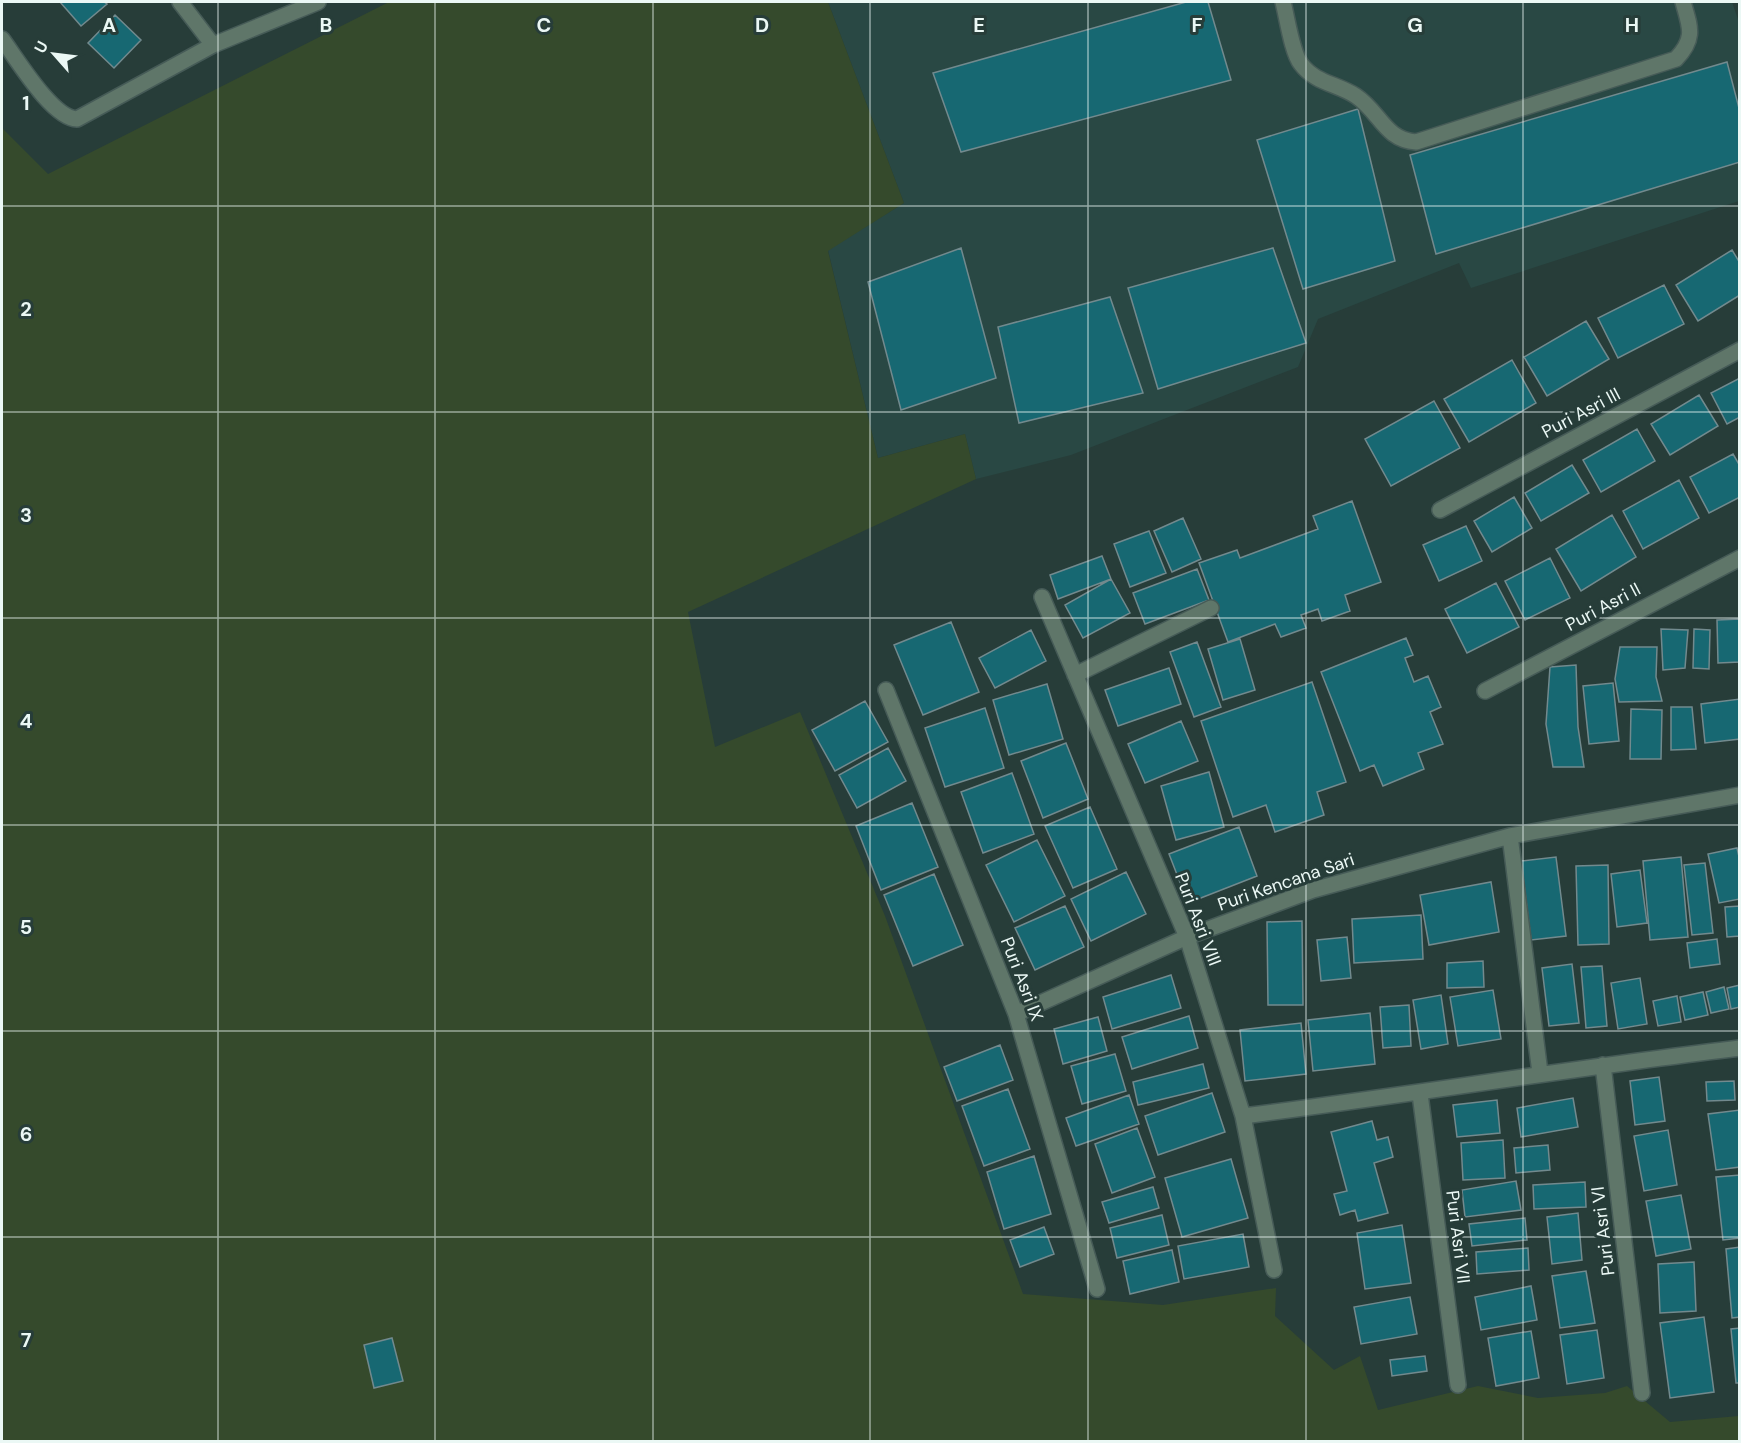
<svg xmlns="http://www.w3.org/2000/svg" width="1741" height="1443" viewBox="0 0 1741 1443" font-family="'DM Sans',sans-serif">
	<rect width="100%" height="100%" fill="#273d39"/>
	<path fill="#294844" d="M 828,2 L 1732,2 L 1740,25 L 1739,201 L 1471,288 L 1459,263 L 1318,319 L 1298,367 L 1071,455 L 976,479 L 965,434 L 878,458 L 828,250 L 904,203 Z"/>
	<path fill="#354a2c" d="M 389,2 L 828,2 L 904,203 L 828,251 L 878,458 L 965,434 L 976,479 L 688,612 L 715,747 L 800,712 L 885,916 L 1023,1294 L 1163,1305 L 1276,1288 L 1275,1316 L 1334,1370 L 1360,1356 L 1378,1410 L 1478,1386 L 1538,1398 L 1605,1393 L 1627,1386 L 1670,1422 L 1739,1416 L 1739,1441 L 2,1441 L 2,128 L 48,174 Z"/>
	<path fill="#176872" stroke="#728a8e" stroke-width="1.5" d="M 60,2 L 104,2 L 107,4 L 81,26 Z
		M 1186,2 L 1208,2 L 1231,80 L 961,152 L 933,73 Z
		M 115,15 L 141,40 L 114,68 L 88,43 Z
		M 1727,62 L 1740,112 L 1740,162 L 1436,254 L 1410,155 Z
		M 1358,109 L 1395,261 L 1303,289 L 1257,140 Z
		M 961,248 L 996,378 L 901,410 L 868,282 Z
		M 1273,248 L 1306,343 L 1158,389 L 1128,288 Z
		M 1732,250 L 1740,263 L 1740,295 L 1698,321 L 1676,285 Z
		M 1664,285 L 1684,324 L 1618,358 L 1598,318 Z
		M 1110,297 L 1143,393 L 1019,423 L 998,327 Z
		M 1586,321 L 1609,359 L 1547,396 L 1524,357 Z
		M 1512,360 L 1536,403 L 1469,442 L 1444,399 Z
		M 1740,378 L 1740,417 L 1727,424 L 1711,393 Z
		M 1699,395 L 1718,426 L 1670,455 L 1651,424 Z
		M 1434,401 L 1460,448 L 1391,486 L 1365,439 Z
		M 1637,429 L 1655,461 L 1601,492 L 1583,460 Z
		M 1733,454 L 1740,466 L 1740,497 L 1709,513 L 1690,477 Z
		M 1572,465 L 1589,493 L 1541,521 L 1525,493 Z
		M 1679,480 L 1699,518 L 1643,549 L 1623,511 Z
		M 1514,497 L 1532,528 L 1492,552 L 1474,521 Z
		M 1352,501 L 1381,582 L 1345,595 L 1350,611 L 1322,621 L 1318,609 L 1301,615 L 1306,628 L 1281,637 L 1275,624 L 1228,642 L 1199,563 L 1237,550 L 1240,558 L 1318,529 L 1313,516 Z
		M 1612,515 L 1636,557 L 1581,591 L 1556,549 Z
		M 1183,518 L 1201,559 L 1172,572 L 1154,531 Z
		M 1466,526 L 1482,561 L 1439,581 L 1423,545 Z
		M 1149,531 L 1166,573 L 1130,587 L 1114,544 Z
		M 1102,556 L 1111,579 L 1058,599 L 1050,575 Z
		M 1550,558 L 1570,598 L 1525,620 L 1505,581 Z
		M 1197,569 L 1209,600 L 1145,624 L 1133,593 Z
		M 1111,579 L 1130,613 L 1083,638 L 1065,605 Z
		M 1496,583 L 1519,627 L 1467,653 L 1445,609 Z
		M 1740,619 L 1740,662 L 1718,663 L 1717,620 Z
		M 951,622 L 979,692 L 923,715 L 894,645 Z
		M 1661,629 L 1688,630 L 1685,668 L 1663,670 Z
		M 1694,629 L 1710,630 L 1709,669 L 1693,668 Z
		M 1031,630 L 1046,661 L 995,688 L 979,658 Z
		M 1406,638 L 1413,655 L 1405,658 L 1414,682 L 1428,676 L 1441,707 L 1430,712 L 1443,744 L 1418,753 L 1424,769 L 1383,786 L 1374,765 L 1360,771 L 1321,672 Z
		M 1240,639 L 1255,690 L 1223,700 L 1208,649 Z
		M 1197,642 L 1221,707 L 1194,717 L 1170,652 Z
		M 1620,647 L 1657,647 L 1656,677 L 1662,701 L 1619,702 L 1615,679 Z
		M 1576,665 L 1578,727 L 1584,767 L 1553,767 L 1546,724 L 1550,667 Z
		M 1169,668 L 1181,704 L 1118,726 L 1105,690 Z
		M 1312,682 L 1346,782 L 1317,792 L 1324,815 L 1275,832 L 1266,805 L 1233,817 L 1201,721 Z
		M 1613,683 L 1619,741 L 1589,744 L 1583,686 Z
		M 1047,684 L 1063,739 L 1009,755 L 993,700 Z
		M 1740,699 L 1740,739 L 1705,743 L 1701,704 Z
		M 865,701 L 888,742 L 835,771 L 812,730 Z
		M 1671,707 L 1692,707 L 1696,749 L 1671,750 Z
		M 985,708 L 1004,768 L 945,787 L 925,728 Z
		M 1631,709 L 1662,710 L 1661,759 L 1630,759 Z
		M 1181,721 L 1198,761 L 1145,783 L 1128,744 Z
		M 1066,743 L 1088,799 L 1043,818 L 1021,761 Z
		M 888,748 L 906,781 L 857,808 L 839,775 Z
		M 1209,772 L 1224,827 L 1176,840 L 1161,786 Z
		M 1012,773 L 1034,834 L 983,853 L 961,792 Z
		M 912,803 L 938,867 L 881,890 L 856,826 Z
		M 1090,807 L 1117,869 L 1073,888 L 1045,826 Z
		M 1239,827 L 1257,876 L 1188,903 L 1169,854 Z
		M 1037,840 L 1065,896 L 1014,922 L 986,865 Z
		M 1737,848 L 1740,861 L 1740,899 L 1719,903 L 1708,854 Z
		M 1556,857 L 1566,936 L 1531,940 L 1521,861 Z
		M 1681,857 L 1688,937 L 1650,940 L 1643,861 Z
		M 1705,863 L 1713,933 L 1692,935 L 1684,865 Z
		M 1608,865 L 1609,944 L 1578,945 L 1576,866 Z
		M 1640,870 L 1647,923 L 1617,927 L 1611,874 Z
		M 1126,872 L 1146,914 L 1091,941 L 1071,899 Z
		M 934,874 L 963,945 L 913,966 L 884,895 Z
		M 1491,882 L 1499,932 L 1429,945 L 1420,895 Z
		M 1065,906 L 1084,947 L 1035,970 L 1015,928 Z
		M 1740,906 L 1740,936 L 1727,937 L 1725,907 Z
		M 1421,915 L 1423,959 L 1354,963 L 1352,919 Z
		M 1302,921 L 1303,1005 L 1268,1005 L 1267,922 Z
		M 1347,937 L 1351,978 L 1321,981 L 1317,940 Z
		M 1717,939 L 1720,964 L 1690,968 L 1687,943 Z
		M 1483,961 L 1484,987 L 1447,988 L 1447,963 Z
		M 1572,964 L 1579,1023 L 1549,1026 L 1542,968 Z
		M 1602,966 L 1607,1026 L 1586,1028 L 1581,967 Z
		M 1171,975 L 1181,1008 L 1112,1029 L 1103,997 Z
		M 1640,978 L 1647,1024 L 1618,1029 L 1611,983 Z
		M 1740,985 L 1740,1007 L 1731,1009 L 1727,988 Z
		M 1724,987 L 1729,1009 L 1711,1013 L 1706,992 Z
		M 1493,990 L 1501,1039 L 1458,1046 L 1450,997 Z
		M 1703,992 L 1708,1015 L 1685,1020 L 1680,997 Z
		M 1441,995 L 1448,1044 L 1421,1049 L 1413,1000 Z
		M 1677,996 L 1681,1022 L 1658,1026 L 1653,1001 Z
		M 1409,1005 L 1411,1046 L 1383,1048 L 1380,1007 Z
		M 1370,1013 L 1375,1064 L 1313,1071 L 1308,1020 Z
		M 1189,1016 L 1198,1048 L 1132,1069 L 1122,1037 Z
		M 1098,1017 L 1107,1051 L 1063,1064 L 1054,1029 Z
		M 1301,1023 L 1306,1074 L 1245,1081 L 1240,1030 Z
		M 1000,1045 L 1013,1080 L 957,1101 L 944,1067 Z
		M 1115,1054 L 1126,1091 L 1082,1104 L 1071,1066 Z
		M 1203,1064 L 1209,1088 L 1138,1105 L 1133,1082 Z
		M 1659,1077 L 1665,1121 L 1635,1125 L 1630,1081 Z
		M 1734,1081 L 1735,1100 L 1707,1101 L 1706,1082 Z
		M 1008,1089 L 1030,1149 L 984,1166 L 962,1106 Z
		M 1212,1093 L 1225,1132 L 1158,1155 L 1145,1116 Z
		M 1129,1095 L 1139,1124 L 1076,1146 L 1066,1118 Z
		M 1573,1098 L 1578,1127 L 1521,1137 L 1517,1108 Z
		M 1497,1100 L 1500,1133 L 1457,1137 L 1453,1105 Z
		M 1740,1110 L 1740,1167 L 1716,1170 L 1708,1114 Z
		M 1372,1121 L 1377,1140 L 1388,1137 L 1393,1157 L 1374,1163 L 1388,1213 L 1358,1221 L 1355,1210 L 1340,1215 L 1334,1194 L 1347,1191 L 1331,1132 Z
		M 1137,1128 L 1155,1177 L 1112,1193 L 1095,1144 Z
		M 1668,1130 L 1677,1185 L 1644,1191 L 1634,1136 Z
		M 1503,1140 L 1505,1178 L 1463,1180 L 1461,1143 Z
		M 1548,1145 L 1550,1170 L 1516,1173 L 1514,1148 Z
		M 1034,1156 L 1051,1214 L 1004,1229 L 987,1172 Z
		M 1231,1159 L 1248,1218 L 1182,1237 L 1165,1178 Z
		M 1740,1175 L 1740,1238 L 1723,1240 L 1716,1177 Z
		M 1516,1181 L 1521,1210 L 1465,1217 L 1462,1190 Z
		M 1585,1182 L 1586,1207 L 1534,1209 L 1533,1185 Z
		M 1153,1187 L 1159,1208 L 1109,1223 L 1102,1202 Z
		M 1681,1195 L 1691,1249 L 1656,1256 L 1646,1201 Z
		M 1578,1213 L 1582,1260 L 1552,1264 L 1547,1217 Z
		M 1162,1215 L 1169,1245 L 1117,1258 L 1110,1228 Z
		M 1525,1218 L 1527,1240 L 1472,1246 L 1469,1224 Z
		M 1402,1225 L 1411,1283 L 1365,1289 L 1357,1233 Z
		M 1044,1227 L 1054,1254 L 1020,1267 L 1010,1240 Z
		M 1243,1234 L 1249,1267 L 1184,1279 L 1178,1246 Z
		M 1740,1247 L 1740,1317 L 1732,1318 L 1726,1249 Z
		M 1528,1248 L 1529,1270 L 1477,1274 L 1476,1252 Z
		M 1172,1250 L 1179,1282 L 1130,1294 L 1123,1261 Z
		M 1694,1262 L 1696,1311 L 1660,1313 L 1658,1264 Z
		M 1586,1271 L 1595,1323 L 1560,1328 L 1552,1276 Z
		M 1531,1286 L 1537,1320 L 1481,1330 L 1475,1297 Z
		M 1410,1297 L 1417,1334 L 1361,1344 L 1354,1307 Z
		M 1704,1317 L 1714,1392 L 1670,1398 L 1660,1323 Z
		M 1740,1328 L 1740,1383 L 1736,1383 L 1731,1329 Z
		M 1597,1330 L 1604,1378 L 1567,1384 L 1560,1335 Z
		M 1531,1331 L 1539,1378 L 1496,1386 L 1488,1338 Z
		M 392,1338 L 403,1381 L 374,1388 L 364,1345 Z
		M 1425,1356 L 1427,1371 L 1392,1376 L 1390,1360 Z"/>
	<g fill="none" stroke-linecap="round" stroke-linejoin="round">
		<defs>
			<path id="minor" d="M 1283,2 C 1287,17 1292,53 1301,64 C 1315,83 1338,84 1356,96 C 1380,112 1385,140 1416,142 L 1676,59 C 1696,38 1690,27 1683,2
				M 2,39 C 17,59 52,118 77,119 L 213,45 L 180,2
				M 213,45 L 318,2
				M 1440,510 L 1740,350
				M 1042,597 L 1187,937 L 1243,1116 L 1274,1270
				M 1075,675 L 1211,608
				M 886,690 L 1016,1014 L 1097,1289
				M 1485,691 L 1740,558
				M 1510,836 L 1540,1073
				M 1016,1014 L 1187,937 L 1313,890 L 1510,836 L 1740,795
				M 1603,1065 L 1642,1393
				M 1420,1094 L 1458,1385
				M 1243,1116 C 1409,1095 1573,1068 1740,1048"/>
		</defs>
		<use href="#minor" stroke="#465b57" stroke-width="18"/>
		<use href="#minor" stroke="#5f7669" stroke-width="15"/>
	</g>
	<path fill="none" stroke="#ebf8f5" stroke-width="1.5" stroke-opacity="0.55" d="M 218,2 L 218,1442M 435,2 L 435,1442M 653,2 L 653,1442M 870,2 L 870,1442M 1088,2 L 1088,1442M 1306,2 L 1306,1442M 1523,2 L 1523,1442M 2,206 L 1740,206M 2,412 L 1740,412M 2,618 L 1740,618M 2,825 L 1740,825M 2,1031 L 1740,1031M 2,1237 L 1740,1237"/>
	<g text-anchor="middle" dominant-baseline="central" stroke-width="6" stroke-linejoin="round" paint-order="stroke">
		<g font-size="18" fill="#ebf8f5" stroke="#273d39">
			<text transform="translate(1581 413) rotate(-28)">Puri Asri III</text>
			<text transform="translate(1603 607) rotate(-28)">Puri Asri II</text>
			<text transform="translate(1286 882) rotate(-19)">Puri Kencana Sari</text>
			<text transform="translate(1198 919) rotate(69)">Puri Asri VIII</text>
			<text transform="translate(1022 979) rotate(69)">Puri Asri IX</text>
			<text transform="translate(1603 1231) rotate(-97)">Puri Asri VI</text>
			<text transform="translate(1458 1237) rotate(83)">Puri Asri VII</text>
		</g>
	</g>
	<g font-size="20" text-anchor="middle" font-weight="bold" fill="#ebf8f5" stroke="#273d39" stroke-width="6" stroke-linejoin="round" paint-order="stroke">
		<text x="109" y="32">A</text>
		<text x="326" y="32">B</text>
		<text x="544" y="32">C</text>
		<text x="762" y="32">D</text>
		<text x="979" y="32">E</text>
		<text x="1197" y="32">F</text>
		<text x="1415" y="32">G</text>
		<text x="1632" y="32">H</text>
		<text x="26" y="110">1</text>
		<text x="26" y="316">2</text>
		<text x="26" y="522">3</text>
		<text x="26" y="728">4</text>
		<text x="26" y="934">5</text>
		<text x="26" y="1141">6</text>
		<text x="26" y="1347">7</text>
	</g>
	<rect width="1741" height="1443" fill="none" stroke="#ebf8f5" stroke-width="6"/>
	<g transform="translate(54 54) rotate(298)" stroke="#273d39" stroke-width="4.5" paint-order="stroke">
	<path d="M0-4.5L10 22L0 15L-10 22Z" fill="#ebf8f5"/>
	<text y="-9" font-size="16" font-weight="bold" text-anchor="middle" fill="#ebf8f5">U</text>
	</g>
</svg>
